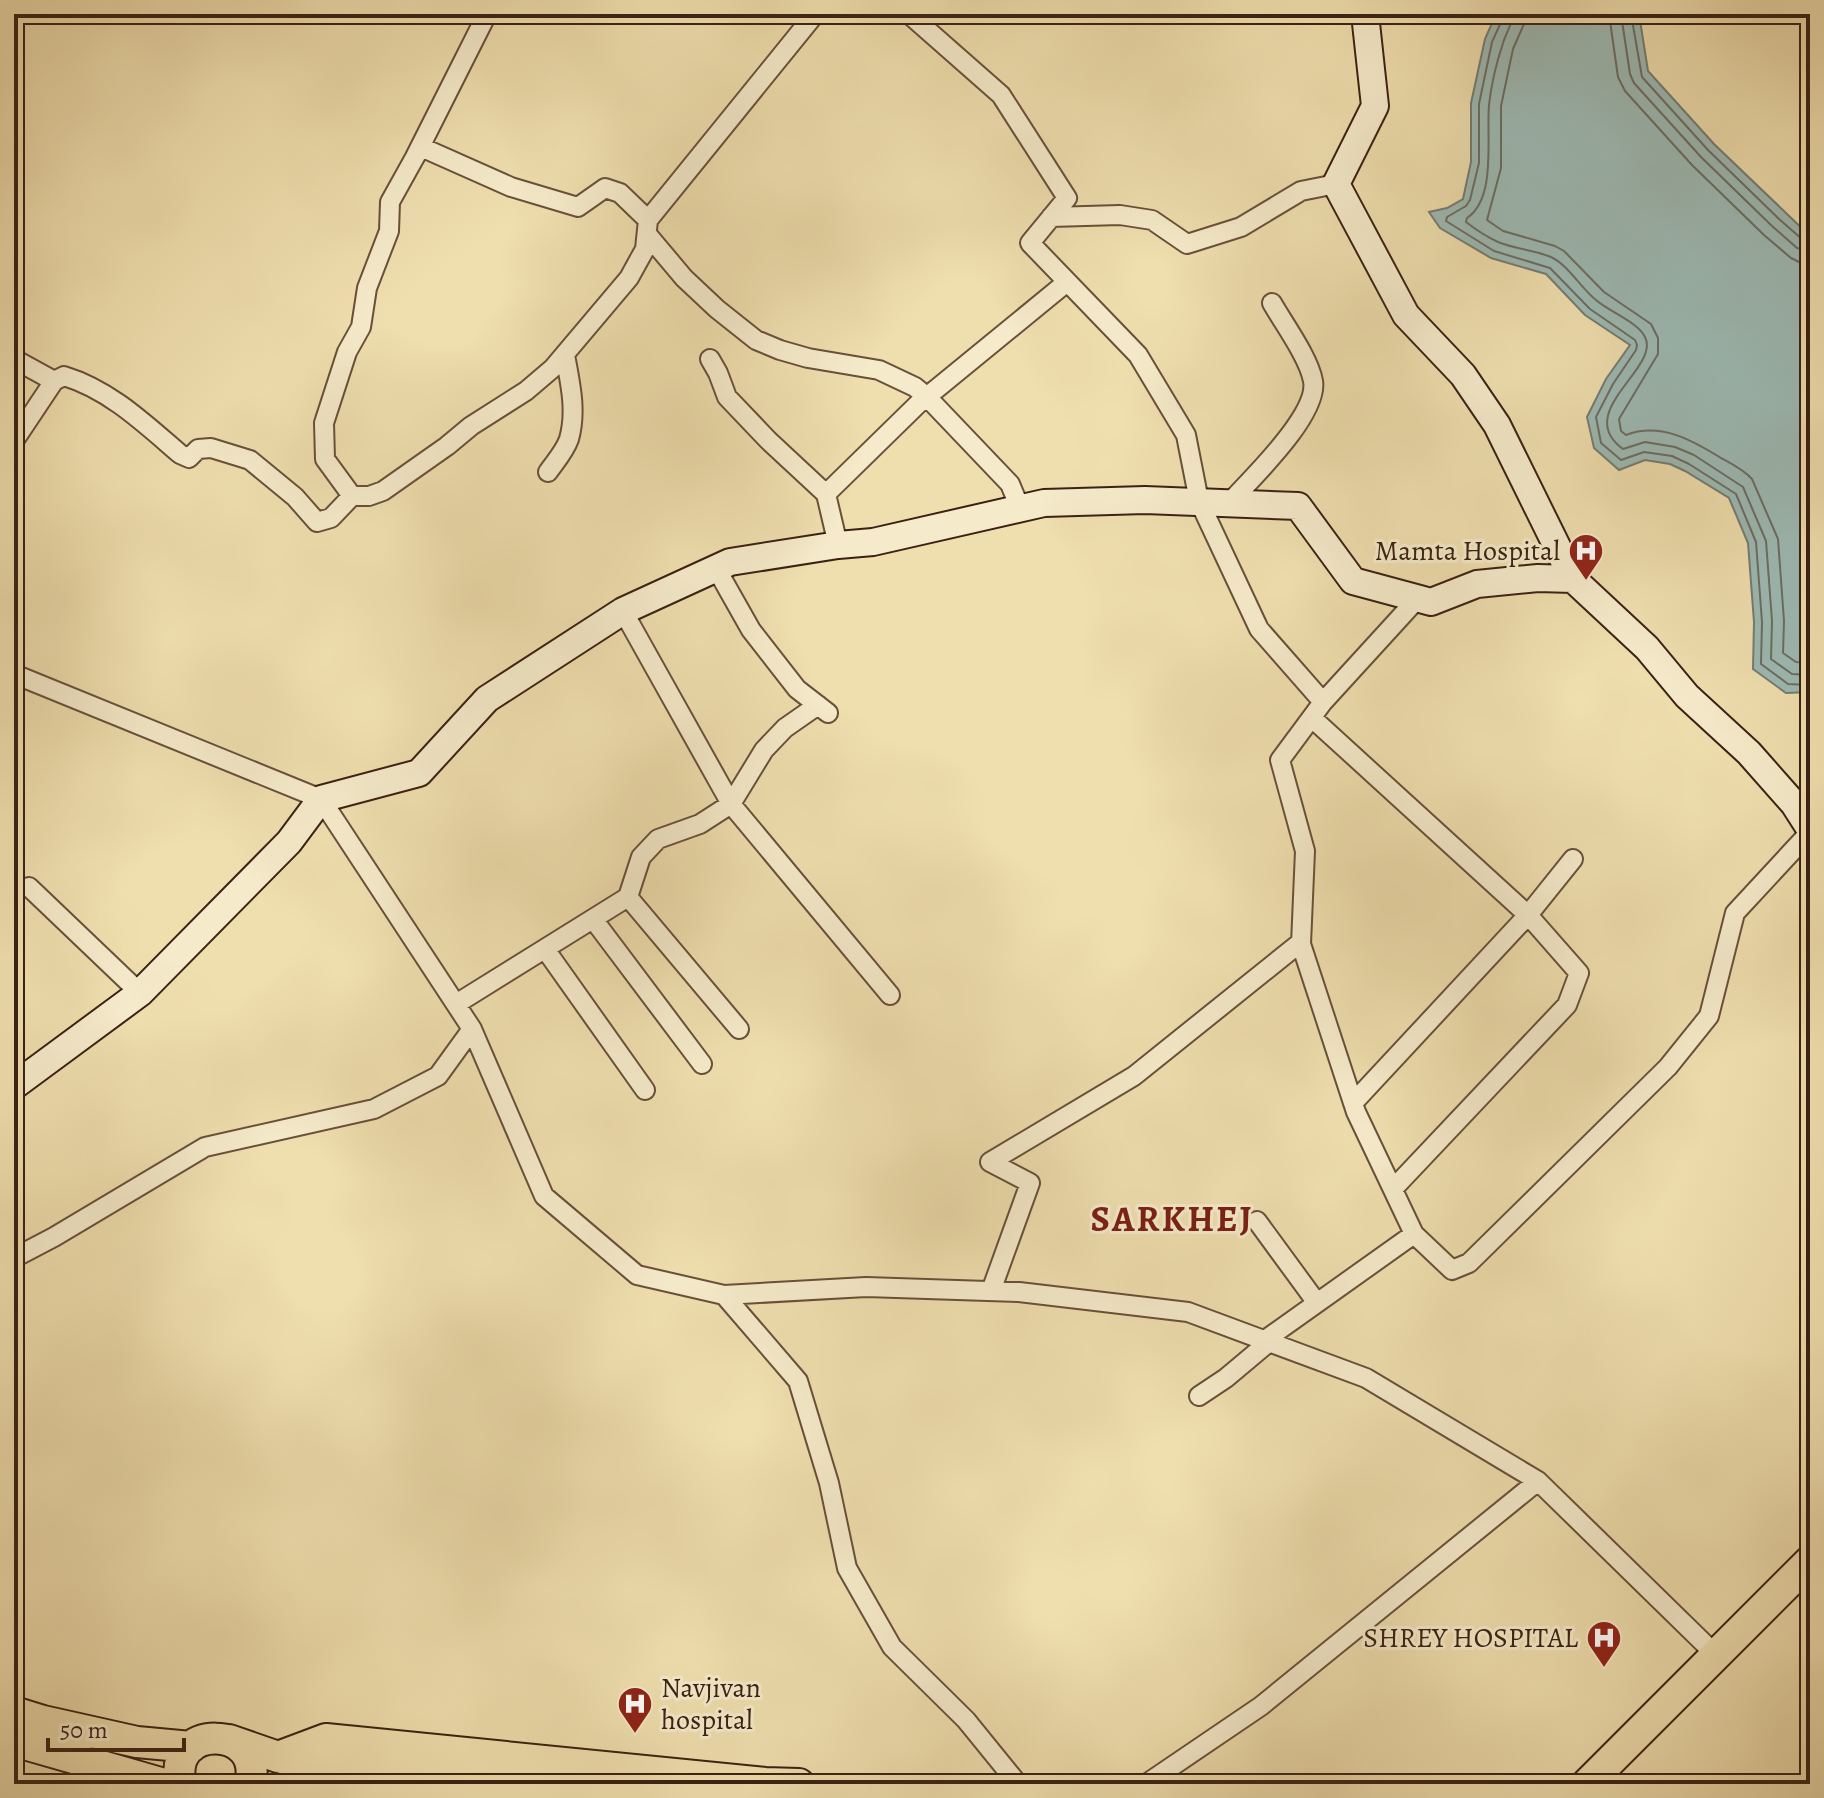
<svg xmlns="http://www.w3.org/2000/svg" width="1824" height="1798" viewBox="0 0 1824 1798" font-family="Alegreya,serif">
	<rect width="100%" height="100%" fill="#efdeae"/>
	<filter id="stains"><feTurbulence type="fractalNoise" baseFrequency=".0025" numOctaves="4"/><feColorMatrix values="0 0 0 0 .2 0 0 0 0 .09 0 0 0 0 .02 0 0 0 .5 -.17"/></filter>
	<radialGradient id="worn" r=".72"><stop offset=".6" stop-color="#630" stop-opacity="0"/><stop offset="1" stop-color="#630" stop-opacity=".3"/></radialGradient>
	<path fill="#9dbab4" stroke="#767d74" stroke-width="2" d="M 1496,14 L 1639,14 L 1648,71 L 1714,144 L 1810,236 L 1810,692 L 1786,693 L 1753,669 L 1754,622 L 1748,543 L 1729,498 L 1685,471 L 1670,464 L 1645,460 L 1619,470 L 1594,448 L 1587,417 L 1606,379 L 1630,345 L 1585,315 L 1546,274 L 1491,258 L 1440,228 L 1429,212 L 1447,208 L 1463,199 L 1471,162 L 1471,103 L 1485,39 Z"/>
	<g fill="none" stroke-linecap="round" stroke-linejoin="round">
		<path stroke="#6c6e64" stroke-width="2" d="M 1503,14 L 1502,20 L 1492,42 L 1479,104 L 1479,163 L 1470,200 L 1466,206 L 1447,217 L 1446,221 L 1494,251 L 1550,268 L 1590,309 L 1635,340 L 1637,345 L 1636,350 L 1613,384 L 1596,417 L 1601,443 L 1621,460 L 1644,452 L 1672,456 L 1689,464 L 1736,494 L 1756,542 L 1762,622 L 1761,664 L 1788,684 L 1810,685
			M 1513,14 C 1512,25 1506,33 1503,43 C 1497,61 1491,87 1489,105 C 1486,136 1497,198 1467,218 L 1466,222 C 1475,229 1487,237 1498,242 C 1515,249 1534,250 1551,257 C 1567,264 1582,289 1596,300 C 1608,311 1638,322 1645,337 C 1661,368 1572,412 1623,449 L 1645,442 L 1675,447 L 1694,455 L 1743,487 L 1766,541 L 1772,621 L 1771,659 L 1792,674 L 1810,675
			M 1525,14 L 1524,24 L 1513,49 L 1501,106 L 1501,168 L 1487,220 L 1503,231 L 1555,246 L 1564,251 L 1604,292 L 1651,324 L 1658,338 L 1658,354 L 1619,419 L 1621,431 L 1626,435 C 1660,422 1692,440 1721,458 C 1732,464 1744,470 1752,479 L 1778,539 L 1784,621 L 1783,653 L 1796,662 L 1810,663
			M 1609,14 L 1618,77 L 1625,91 L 1692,165 L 1764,235 L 1791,258 L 1799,262 L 1810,263
			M 1621,14 L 1630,74 L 1634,83 L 1701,157 L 1772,226 L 1797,248 L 1810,251
			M 1631,14 L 1642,77 L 1708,150 L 1779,219 L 1803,240 L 1810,241"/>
		<defs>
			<path id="street" d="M 909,14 L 1001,95 L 1067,198 L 1030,243 L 1138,355 L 1186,435 L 1199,501 L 1259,629 L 1323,702 L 1280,760 L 1305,851 L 1301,944 L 1356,1112 L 1414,1234 L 1265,1340
				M 421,147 L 511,187 L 578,207 L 605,188 L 620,193 L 648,220
				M 1051,217 L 1120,215 L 1152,220 L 1187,244 L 1241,227 L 1301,191 L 1336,184
				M 647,234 L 684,278 L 717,309 L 756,340 L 780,350 L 808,358 L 879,370 L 915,387 L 927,397 L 1010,484 L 1020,508
				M 14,359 L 54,381
				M 710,359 L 718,373 L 727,397 L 768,440 L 826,494 L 838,545
				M 14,441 L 54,381 L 64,376 C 110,390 145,424 180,454 L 189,458 L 198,449 L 211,448 L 250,460 L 295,497 L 317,522 L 331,518 L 352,496 L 369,496 L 383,491 L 447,446 L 471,426 L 526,391 L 553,368 L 629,278 L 645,249 L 648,220 L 815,14
				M 548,472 C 555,462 565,451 569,439 C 577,411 570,382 565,355
				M 826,494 L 918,404 L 1067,282
				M 352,496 L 325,459 L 324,423 L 347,352 L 361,327 L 367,288 L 389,231 L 390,202 L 415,157 L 487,14
				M 1230,502 C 1252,478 1319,414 1313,381 C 1309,358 1284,324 1272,303
				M 716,568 L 751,630 L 797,689 L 828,713
				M 623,611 L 731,804 L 890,995
				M 14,674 L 321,799 L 472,1029 L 544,1196 L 637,1275 L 724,1295 L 866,1287 L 1019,1292 L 1188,1312 L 1366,1378 L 1538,1481 L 1716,1655
				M 1323,702 L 1418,598
				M 1312,718 L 1528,915 L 1353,1103
				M 29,887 L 140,993
				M 628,897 L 641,857 L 658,839 L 700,824 L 731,804 L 764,750 L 785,728 L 818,705
				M 593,919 L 702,1064
				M 545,949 L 645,1090
				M 456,1004 L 628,897 L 739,1029
				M 1393,1189 L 1567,1005 L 1579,973 L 1528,915 L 1573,859
				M 1257,1221 L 1317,1303
				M 1414,1234 L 1452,1270 L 1469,1263 L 1668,1067 L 1709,1016 L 1735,913 L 1810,832
				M 14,1258 L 54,1237 L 205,1147 L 374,1109 L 438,1076 L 472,1029
				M 991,1291 L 1030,1183 L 990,1162 L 1134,1076 L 1301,942
				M 724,1295 L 798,1381 L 829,1483 L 847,1568 L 892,1647 L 966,1720 L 1018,1784
				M 1199,1396 L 1226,1378 L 1269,1342
				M 1146,1784 L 1261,1706 L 1538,1481"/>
			<path id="secondary" d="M 1365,14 L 1375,106 L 1336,184 L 1406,315 L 1463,375 L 1497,425 L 1573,579 L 1647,648 L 1687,696 L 1749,753 L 1794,804 L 1810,829
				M 14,1086 L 140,993 L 289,842 L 321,799 L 419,773 L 487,699 L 623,611 L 730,562 L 838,545 L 873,542 L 1044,503 L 1145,500 L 1298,506 L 1353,581 L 1431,602 L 1477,584 L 1538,578 L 1573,579"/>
			<path id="primary" d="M 14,1712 L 43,1721 L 137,1742 L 191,1747
				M 229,1740 L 278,1757 L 313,1766 L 518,1784
				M 14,1741 L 164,1784
				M 278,1757 L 326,1739 L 765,1783 L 799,1784
				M 181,1784 C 166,1723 265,1724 250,1784
				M 1587,1784 L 1810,1561"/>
		</defs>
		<use href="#street" stroke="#68503a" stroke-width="22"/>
		<use href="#secondary" stroke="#3b2114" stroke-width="30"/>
		<use href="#primary" stroke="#3b2114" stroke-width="34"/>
		<use href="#street" stroke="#f5eaca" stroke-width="18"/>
		<use href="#secondary" stroke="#f5eaca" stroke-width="26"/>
		<use href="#primary" stroke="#efdeae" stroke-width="30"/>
	</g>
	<defs>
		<symbol id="hospital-pin" viewBox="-11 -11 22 30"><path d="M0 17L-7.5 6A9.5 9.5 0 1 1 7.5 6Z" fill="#8f2418" stroke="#f5eaca"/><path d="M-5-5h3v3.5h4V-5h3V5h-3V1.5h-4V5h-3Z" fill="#fff"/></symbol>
	</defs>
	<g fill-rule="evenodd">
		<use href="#hospital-pin" x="1566" y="531" width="40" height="54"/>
		<use href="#hospital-pin" x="1584" y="1618" width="40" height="54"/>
		<use href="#hospital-pin" x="615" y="1684" width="40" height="54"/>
	</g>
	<g text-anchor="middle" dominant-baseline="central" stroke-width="6" stroke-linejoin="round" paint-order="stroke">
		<g font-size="28" fill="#3b2114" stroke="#f5eaca" text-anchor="end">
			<text x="1560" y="551">Mamta Hospital</text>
			<text x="1578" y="1638">SHREY HOSPITAL</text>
			<text x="661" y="1688" text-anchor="start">Navjivan<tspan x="661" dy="32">hospital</tspan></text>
		</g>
		<g font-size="36" font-weight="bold" letter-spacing="2" fill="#7a1f14" stroke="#f5eaca">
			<text x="1172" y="1218">SARKHEJ</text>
		</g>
	</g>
	<rect width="1824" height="1798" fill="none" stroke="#efdeae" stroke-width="48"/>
	<rect x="16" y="16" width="1792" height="1766" fill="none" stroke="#3b2114" stroke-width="4"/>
	<rect x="24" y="24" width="1776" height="1750" fill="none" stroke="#3b2114" stroke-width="2"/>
	<path d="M48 1738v12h136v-12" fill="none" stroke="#3b2114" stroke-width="4"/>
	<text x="60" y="1738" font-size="24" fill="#3b2114" stroke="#f5eaca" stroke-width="6" paint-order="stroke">50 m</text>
	<rect width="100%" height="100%" filter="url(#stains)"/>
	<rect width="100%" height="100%" fill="url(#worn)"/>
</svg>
